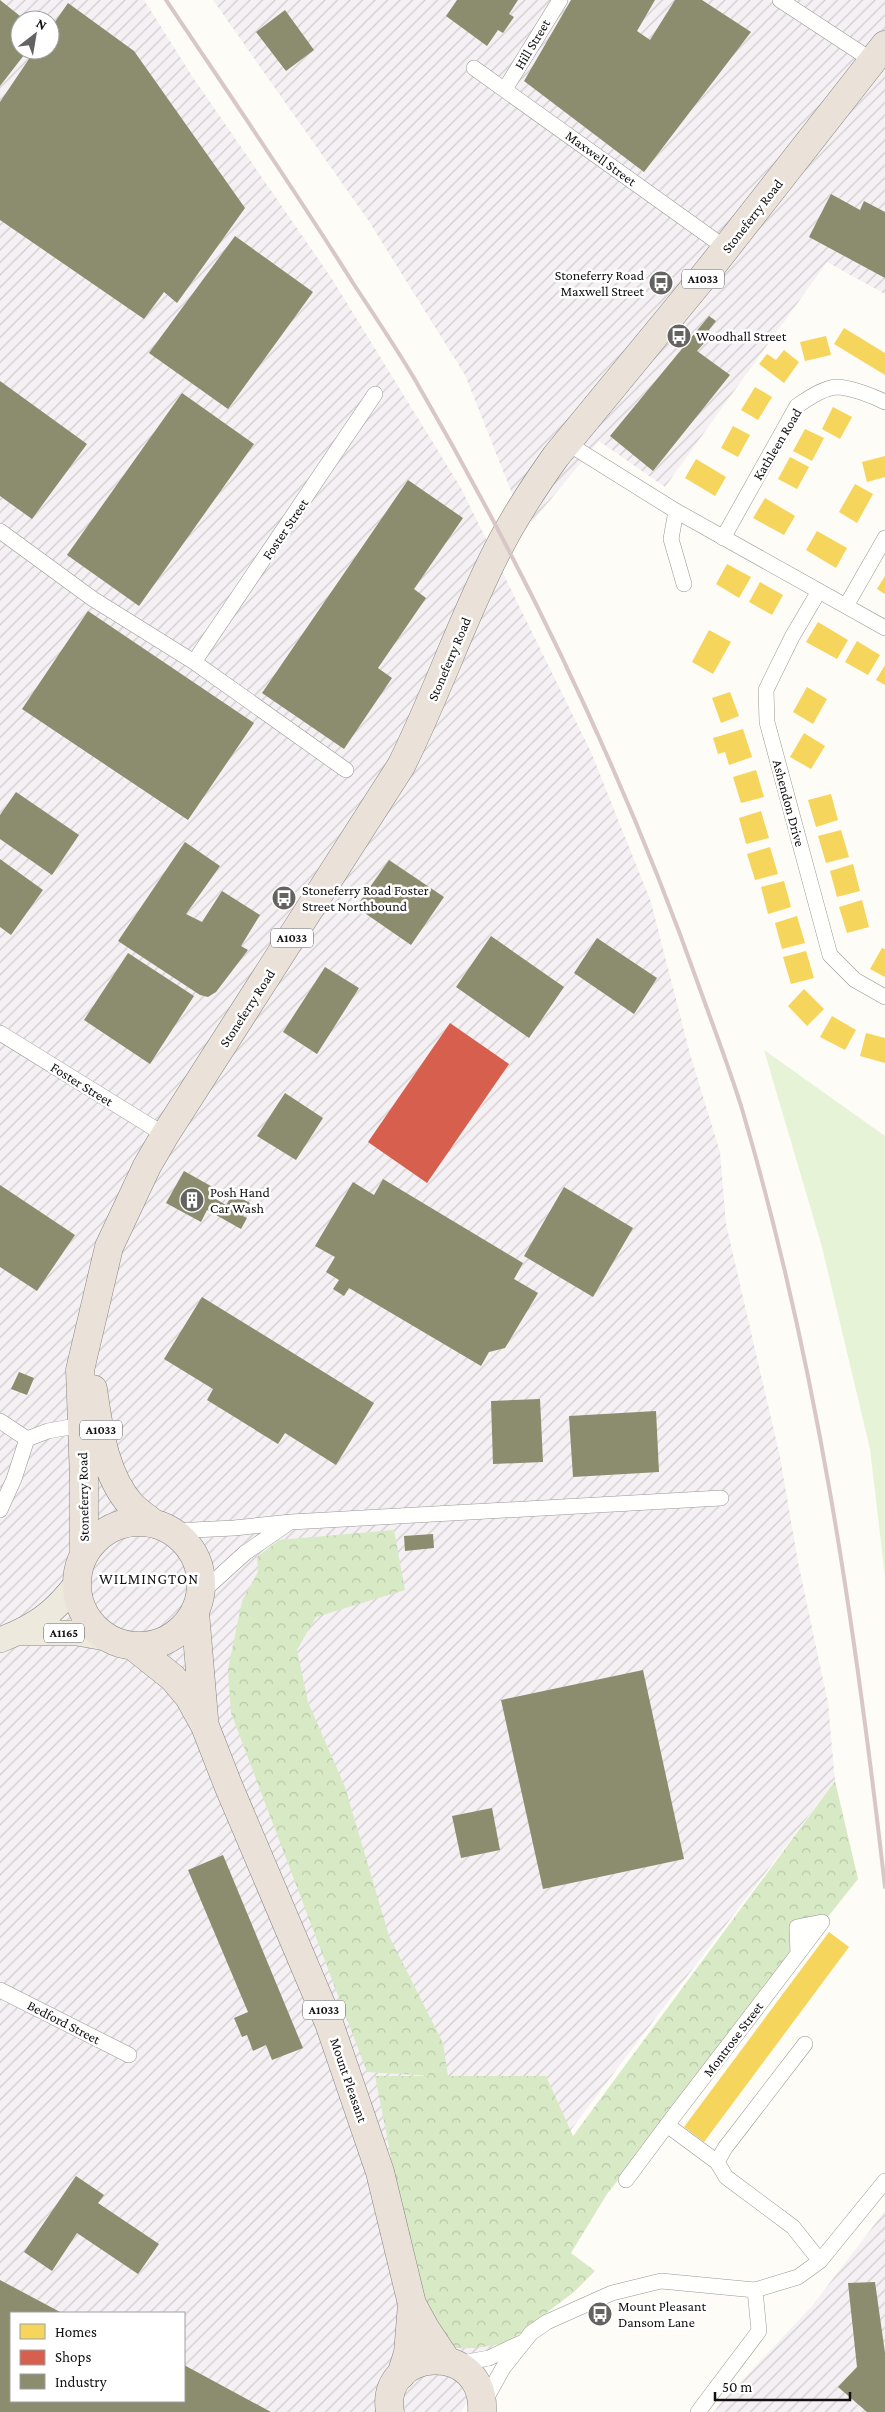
<svg xmlns="http://www.w3.org/2000/svg" width="885" height="2412" viewBox="0 0 885 2412" font-family="'Crimson Pro',serif">
	<defs>
		<pattern id="industrial-furrows" width="10" height="10" patternUnits="userSpaceOnUse" patternTransform="scale(1.25)"><rect width="10" height="10" fill="#f5f0f3"/><path d="M-1 1l2-2M0 10L10 0M9 11l2-2" fill="none" stroke="#d1cdcf"/></pattern>
		<pattern id="forest-crowns" width="20" height="18" patternUnits="userSpaceOnUse" patternTransform="scale(1.25)"><rect width="20" height="18" fill="#d8eac5"/><path d="M2 6a3 3 0 1 1 6 0M12 15a3 3 0 1 1 6 0" fill="none" stroke="#b8c8a8"/></pattern>
	</defs>
	<rect width="100%" height="100%" fill="#fdfcf7"/>
	<path fill="url(#industrial-furrows)" fill-rule="evenodd" d="M 0,0 L 144,0 L 192,76 L 332,279 L 461,488 L 591,752 L 651,902 L 690,1054 L 720,1152 L 726,1224 L 780,1457 L 798,1562 L 828,1703 L 835,1781 L 570,2131 L 592,2180 L 461,2412 L 0,2412 ZM 20,20 L 50,20 L 50,50 L 20,50 ZM 11,2313 L 184,2313 L 184,2401 L 11,2401 Z
		M 213,0 L 885,0 L 885,294 L 827,262 L 665,487 L 599,441 L 526,529 L 465,375 L 368,220 Z
		M 885,2211 L 885,2412 L 714,2412 L 719,2405 L 812,2306 Z"/>
	<path fill="url(#forest-crowns)" d="M 394,1530 L 405,1590 L 316,1617 L 297,1650 L 308,1702 L 345,1787 L 389,1936 L 443,2043 L 448,2076 L 546,2076 L 573,2136 L 835,1781 L 858,1879 L 607,2194 L 571,2253 L 595,2271 L 574,2292 L 507,2343 L 476,2348 L 450,2348 L 416,2283 L 375,2076 L 435,2076 L 367,2072 L 231,1713 L 228,1669 L 242,1601 L 258,1572 L 257,1557 L 279,1540 Z"/>
	<path fill="#e7f3d7" d="M 764,1050 L 885,1136 L 885,1577 L 870,1449 L 822,1247 Z"/>
	<path fill="#f6d55c" d="M 844,328 L 885,353 L 885,375 L 834,344 Z
		M 826,336 L 831,355 L 805,361 L 800,342 Z
		M 784,350 L 799,362 L 784,383 L 759,364 L 767,354 L 776,360 Z
		M 755,387 L 772,397 L 758,420 L 741,410 Z
		M 833,407 L 852,417 L 840,439 L 822,429 Z
		M 733,426 L 750,435 L 738,457 L 721,448 Z
		M 805,429 L 824,438 L 812,461 L 793,451 Z
		M 885,456 L 885,477 L 867,482 L 862,462 Z
		M 790,457 L 809,467 L 797,489 L 778,479 Z
		M 696,459 L 726,477 L 715,496 L 685,478 Z
		M 855,484 L 873,494 L 857,523 L 839,512 Z
		M 765,498 L 795,516 L 784,535 L 753,518 Z
		M 817,531 L 847,548 L 836,568 L 806,550 Z
		M 727,564 L 751,577 L 739,598 L 716,584 Z
		M 885,576 L 885,594 L 877,589 Z
		M 760,582 L 783,595 L 772,615 L 749,602 Z
		M 818,622 L 848,640 L 837,659 L 806,642 Z
		M 709,630 L 731,642 L 713,674 L 692,662 Z
		M 857,641 L 880,655 L 868,675 L 845,662 Z
		M 885,665 L 885,685 L 876,680 Z
		M 807,687 L 827,699 L 813,724 L 793,712 Z
		M 730,692 L 739,716 L 721,723 L 712,698 Z
		M 743,729 L 752,757 L 729,765 L 725,752 L 718,754 L 713,738 Z
		M 804,733 L 825,746 L 811,769 L 790,757 Z
		M 756,770 L 764,797 L 741,803 L 733,777 Z
		M 831,794 L 838,820 L 816,827 L 808,800 Z
		M 761,811 L 769,838 L 746,844 L 739,818 Z
		M 841,830 L 849,857 L 826,863 L 818,836 Z
		M 770,847 L 778,874 L 755,880 L 747,854 Z
		M 853,864 L 860,891 L 837,897 L 830,871 Z
		M 784,881 L 791,907 L 768,914 L 761,887 Z
		M 862,900 L 869,927 L 847,933 L 839,907 Z
		M 797,916 L 805,943 L 782,949 L 775,923 Z
		M 882,948 L 885,949 L 885,977 L 870,969 Z
		M 806,951 L 814,978 L 791,984 L 783,957 Z
		M 804,989 L 824,1009 L 807,1026 L 788,1006 Z
		M 832,1016 L 856,1030 L 845,1050 L 820,1037 Z
		M 866,1033 L 885,1038 L 885,1063 L 860,1056 Z
		M 829,1932 L 849,1947 L 704,2142 L 684,2127 Z"/>
	<path fill="#d6604d" d="M 450,1023 L 509,1064 L 427,1183 L 368,1142 Z"/>
	<path fill="#8c8c6e" d="M 0,0 L 25,20 L 20,20 L 20,50 L 28,50 L 0,86 Z
		M 457,0 L 518,0 L 509,14 L 514,17 L 503,33 L 498,30 L 487,46 L 446,16 Z
		M 571,0 L 655,0 L 637,31 L 650,40 L 675,0 L 702,0 L 751,32 L 644,172 L 524,81 Z
		M 68,3 L 134,51 L 245,208 L 177,303 L 164,292 L 144,319 L 0,220 L 0,102 L 35,50 L 50,50 L 50,29 Z
		M 285,10 L 314,50 L 286,71 L 256,32 Z
		M 831,194 L 860,210 L 864,201 L 885,212 L 885,278 L 809,237 Z
		M 235,236 L 313,292 L 228,409 L 149,353 Z
		M 709,316 L 716,321 L 709,330 L 712,334 L 697,351 L 730,375 L 653,471 L 610,436 Z
		M 0,381 L 87,444 L 32,519 L 0,496 Z
		M 182,393 L 254,444 L 139,606 L 67,555 Z
		M 408,480 L 463,518 L 414,589 L 426,598 L 378,668 L 392,678 L 344,749 L 262,693 Z
		M 88,611 L 254,723 L 188,820 L 22,709 Z
		M 16,792 L 79,835 L 52,875 L 0,839 L 0,815 Z
		M 185,842 L 220,866 L 186,914 L 202,922 L 222,891 L 260,915 L 241,946 L 248,950 L 216,992 L 208,997 L 200,995 L 118,941 Z
		M 0,859 L 43,890 L 11,935 L 0,927 Z
		M 389,860 L 444,897 L 411,945 L 356,907 Z
		M 491,936 L 564,987 L 529,1038 L 456,987 Z
		M 597,938 L 657,978 L 634,1014 L 574,973 Z
		M 128,953 L 194,996 L 150,1064 L 84,1020 Z
		M 325,967 L 359,988 L 317,1054 L 283,1032 Z
		M 285,1093 L 323,1118 L 296,1160 L 257,1136 Z
		M 184,1171 L 218,1190 L 214,1198 L 226,1205 L 233,1194 L 250,1203 L 243,1216 L 247,1218 L 241,1229 L 207,1210 L 201,1222 L 166,1203 Z
		M 383,1179 L 523,1263 L 514,1279 L 538,1293 L 505,1348 L 489,1352 L 481,1366 L 349,1288 L 344,1296 L 333,1289 L 339,1280 L 326,1272 L 335,1257 L 315,1246 L 353,1182 L 374,1195 Z
		M 0,1185 L 75,1235 L 37,1291 L 0,1267 Z
		M 564,1187 L 633,1228 L 593,1297 L 524,1256 Z
		M 202,1297 L 374,1403 L 336,1465 L 285,1433 L 278,1444 L 207,1400 L 213,1389 L 164,1359 Z
		M 19,1372 L 34,1378 L 27,1395 L 11,1389 Z
		M 540,1399 L 543,1462 L 493,1464 L 491,1401 Z
		M 656,1411 L 659,1472 L 573,1477 L 569,1416 Z
		M 433,1534 L 434,1548 L 405,1551 L 404,1536 Z
		M 643,1670 L 684,1859 L 543,1889 L 501,1700 Z
		M 492,1808 L 500,1850 L 461,1858 L 452,1816 Z
		M 223,1855 L 303,2048 L 272,2060 L 266,2045 L 253,2051 L 247,2035 L 242,2037 L 234,2018 L 248,2012 L 188,1870 Z
		M 76,2176 L 104,2195 L 98,2203 L 159,2244 L 138,2274 L 77,2233 L 52,2271 L 24,2252 Z
		M 0,2280 L 62,2313 L 11,2313 L 11,2401 L 184,2401 L 184,2365 L 271,2412 L 0,2412 Z
		M 875,2282 L 885,2353 L 885,2412 L 867,2412 L 838,2387 L 857,2367 L 848,2283 Z"/>
	<g fill="none" stroke-linecap="round" stroke-linejoin="round">
		<defs>
			<path id="street" d="M 780,0 L 873,61
				M 474,68 L 727,249
				M 505,89 L 560,0
				M 567,443 L 676,511 L 885,628
				M 676,511 L 671,539 L 684,584
				M 0,531 L 93,599 L 194,662 L 346,770
				M 723,538 L 797,406 C 807,399 823,388 836,387 C 850,387 873,396 885,402
				M 819,591 L 792,637 L 766,690 L 767,722 L 830,955 L 855,980 L 885,997
				M 846,606 L 885,538
				M 194,662 L 375,394
				M 0,1033 L 165,1135
				M 0,1421 L 27,1439
				M 0,1510 L 14,1479 L 27,1439 L 48,1431 L 81,1425
				M 173,1531 L 234,1528 L 291,1522 L 721,1498
				M 201,1593 L 245,1553 L 287,1524
				M 0,1990 L 129,2055
				M 805,2044 L 725,2148 L 717,2162 L 726,2177 L 793,2227 L 820,2261
				M 667,2125 C 719,2057 771,1990 822,1922 L 797,1927 L 798,1953
				M 626,2180 L 667,2125 L 717,2162
				M 456,2364 L 489,2358 L 521,2343
				M 483,2404 L 503,2368 L 531,2333 L 547,2322 L 612,2293 L 661,2281 L 755,2290 L 798,2277 L 820,2261 L 885,2181
				M 698,2412 L 759,2331 L 755,2290"/>
			<path id="primary" d="M 19,1633 L 77,1633 L 111,1639
				M 0,1640 C 36,1626 54,1613 77,1583"/>
			<path id="highway" d="M 93,1389 C 99,1429 104,1475 132,1506 C 138,1512 146,1517 153,1523
				M77 1584a62 62 0 1 1 124 0a62 62 0 1 1-124 0Z
				M 84,1555 L 84,1480 L 80,1370 L 109,1247 L 147,1166 L 165,1135 L 401,766 C 436,696 461,622 496,553 C 513,519 534,487 556,456 L 708,271 L 885,45
				M 195,1612 L 204,1718
				M 133,1646 L 173,1678 L 189,1697 L 205,1726 L 228,1785 L 329,2023 L 380,2172 L 412,2304 L 425,2328 L 447,2361
				M 401,2375 L 408,2353 L 412,2304
				M 390,2412 C 379,2348 486,2339 482,2412"/>
		</defs>
		<use href="#street" stroke="#979795" stroke-width="16"/>
		<use href="#primary" stroke="#858482" stroke-width="26"/>
		<use href="#highway" stroke="#858482" stroke-width="29"/>
		<use href="#street" stroke="#fffffe" stroke-width="15"/>
		<use href="#primary" stroke="#ede9dc" stroke-width="25"/>
		<use href="#highway" stroke="#eae1d8" stroke-width="28"/>
		<path stroke="#d9c6c7" stroke-width="4" d="M 166,0 C 229,94 293,187 353,283 C 374,315 395,346 414,378 C 528,574 626,779 701,992 C 715,1031 730,1070 742,1109 C 817,1363 855,1624 885,1887"/>
	</g>
	<defs>
		<symbol id="bus-disc" viewBox="-11 -11 22 22"><circle r="9.5" fill="#646362" stroke="#fff"/><path d="M-5-6H5V4H4V6H2V4H-2V6H-4V4H-5ZM-3.5-4V0h7V-4ZM-3.5 1.2v1.5H-2V1.2ZM2 1.2v1.5H3.5V1.2Z" fill="#fff"/></symbol>
		<symbol id="building-disc" viewBox="-11 -11 22 22"><circle r="9.5" fill="#646362" stroke="#fff"/><path d="M-4-6H4V6H1V3H-1V6H-4ZM-2.5-4.3h1.7v1.8h-1.7ZM.8-4.3h1.7v1.8H.8ZM-2.5-1h1.7V.8h-1.7ZM.8-1h1.7V.8H.8Z" fill="#fff"/></symbol>
	</defs>
	<g fill-rule="evenodd">
		<use href="#bus-disc" x="647" y="269" width="28" height="28"/>
		<use href="#bus-disc" x="665" y="322" width="28" height="28"/>
		<use href="#bus-disc" x="270" y="884" width="28" height="28"/>
		<use href="#building-disc" x="178" y="1186" width="28" height="28"/>
		<use href="#bus-disc" x="586" y="2300" width="28" height="28"/>
	</g>
	<g text-anchor="middle" dominant-baseline="central" stroke-width="5" stroke-linejoin="round" paint-order="stroke">
		<g fill="#fff" stroke="#585858" stroke-width="1">
			<rect x="682" y="269.5" width="42" height="19" rx="4"/>
			<rect x="271" y="928.5" width="42" height="19" rx="4"/>
			<rect x="80" y="1420.5" width="42" height="19" rx="4"/>
			<rect x="44" y="1623.5" width="40" height="19" rx="4"/>
			<rect x="303" y="2000.5" width="42" height="19" rx="4"/>
		</g>
		<g font-size="12" font-weight="bold" fill="#111">
			<text x="703" y="279">A1033</text>
			<text x="292" y="938">A1033</text>
			<text x="101" y="1430">A1033</text>
			<text x="64" y="1633">A1165</text>
			<text x="324" y="2010">A1033</text>
		</g>
		<g font-size="14" fill="#111" stroke="#fff">
			<text transform="translate(532 44) rotate(-59)">Hill Street</text>
			<text transform="translate(601 158) rotate(36)">Maxwell Street</text>
			<text transform="translate(752 216) rotate(-52)">Stoneferry Road</text>
			<text transform="translate(777 444) rotate(-59)">Kathleen Road</text>
			<text transform="translate(285 529) rotate(-56)">Foster Street</text>
			<text transform="translate(449 659) rotate(-67)">Stoneferry Road</text>
			<text transform="translate(789 803) rotate(75)">Ashendon Drive</text>
			<text transform="translate(247 1008) rotate(-57)">Stoneferry Road</text>
			<text transform="translate(82 1084) rotate(32)">Foster Street</text>
			<text transform="translate(83 1497) rotate(-91)">Stoneferry Road</text>
			<text transform="translate(64 2022) rotate(27)">Bedford Street</text>
			<text transform="translate(733 2039) rotate(-53)">Montrose Street</text>
			<text transform="translate(349 2080) rotate(71)">Mount Pleasant</text>
		</g>
		<g font-size="14" fill="#111" stroke="#fff" text-anchor="start">
			<text x="644" y="275" text-anchor="end">Stoneferry Road<tspan x="644" dy="16">Maxwell Street</tspan></text>
			<text x="696" y="336">Woodhall Street</text>
			<text x="302" y="890">Stoneferry Road Foster<tspan x="302" dy="16">Street Northbound</tspan></text>
			<text x="210" y="1192">Posh Hand<tspan x="210" dy="16">Car Wash</tspan></text>
			<text x="618" y="2306">Mount Pleasant<tspan x="618" dy="16">Dansom Lane</tspan></text>
		</g>
		<g font-size="15" letter-spacing="1" fill="#111" stroke="#fff">
			<text x="149" y="1579">WILMINGTON</text>
		</g>
	</g>
	<rect x="10" y="2312" width="175" height="90" fill="#ffffff" stroke="#a0a0a0"/>
	<rect x="20" y="2324" width="25" height="15" fill="#f6d55c" stroke="#a0a0a0"/>
	<text x="55" y="2337" font-size="15" fill="#111111">Homes</text>
	<rect x="20" y="2350" width="25" height="15" fill="#d6604d" stroke="#a0a0a0"/>
	<text x="55" y="2362" font-size="15" fill="#111111">Shops</text>
	<rect x="20" y="2374" width="25" height="15" fill="#8c8c6e" stroke="#a0a0a0"/>
	<text x="55" y="2387" font-size="15" fill="#111111">Industry</text>
	<g transform="translate(35 35) rotate(31)"><circle r="24" fill="#ffffff" stroke="#a0a0a0"/>
	<path d="M0-4L9 19L0 12L-9 19Z" fill="#646362"/>
	<text y="-8" font-size="14" font-weight="bold" text-anchor="middle" fill="#111111">N</text>
	</g>
	<path d="M715 2392v8h135v-8" fill="none" stroke="#111111" stroke-width="2.5"/>
	<text x="722" y="2392" font-size="15" fill="#111111" stroke="#ffffff" stroke-width="4" paint-order="stroke">50 m</text>
</svg>
